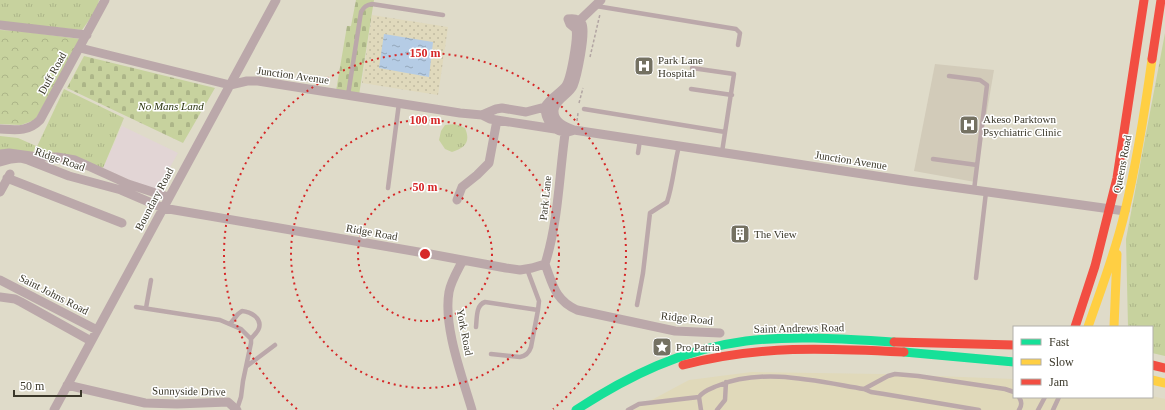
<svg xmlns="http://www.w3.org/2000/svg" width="1165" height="410" viewBox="0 0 1165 410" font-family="Georgia,serif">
	<defs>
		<pattern id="grass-tufts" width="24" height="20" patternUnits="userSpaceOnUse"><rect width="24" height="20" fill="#c7d29e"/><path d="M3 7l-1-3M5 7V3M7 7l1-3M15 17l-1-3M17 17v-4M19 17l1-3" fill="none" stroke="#acb588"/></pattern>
		<pattern id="forest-crowns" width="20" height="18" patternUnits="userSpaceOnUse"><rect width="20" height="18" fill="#c7d29e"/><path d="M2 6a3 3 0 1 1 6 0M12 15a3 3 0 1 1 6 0" fill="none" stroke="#acb588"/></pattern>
		<pattern id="sand-dots" width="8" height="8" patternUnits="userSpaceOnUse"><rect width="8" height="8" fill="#e0d9bc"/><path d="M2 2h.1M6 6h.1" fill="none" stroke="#c1bba2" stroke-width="1.8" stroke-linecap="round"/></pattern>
		<pattern id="cemetery-stones" width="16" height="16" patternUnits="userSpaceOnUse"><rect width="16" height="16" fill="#c7d29e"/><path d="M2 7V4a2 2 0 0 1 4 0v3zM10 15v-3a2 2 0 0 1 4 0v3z" fill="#acb588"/></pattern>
		<pattern id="water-ripples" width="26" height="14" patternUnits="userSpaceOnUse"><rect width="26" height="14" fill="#b5cce5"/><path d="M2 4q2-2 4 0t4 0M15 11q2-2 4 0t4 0" fill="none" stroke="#94a7ba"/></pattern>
	</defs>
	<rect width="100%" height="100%" fill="#dfdbc9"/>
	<path fill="#e0d9ba" d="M 752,372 L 883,374 L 1014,379 L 1014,397 L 1152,396 L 1165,399 L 1165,410 L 633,410 L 689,380 Z"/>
	<path fill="#e2d5d5" d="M 122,126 L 178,153 L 156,192 L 103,168 Z"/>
	<path fill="#d2cbb9" d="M 935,64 L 994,70 L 975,182 L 914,171 Z"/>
	<path fill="url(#grass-tufts)" d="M 0,0 L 99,0 L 97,9 L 82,30 L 0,22 Z
		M 1165,33 L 1165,356 L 1152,353 L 1152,327 L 1128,327 L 1126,239 Z
		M 64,89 L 124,118 L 103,168 L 68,156 L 34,153 Z
		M 455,124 L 465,128 C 471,142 465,148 452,152 L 445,149 L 439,140 L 441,131 L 445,125 Z
		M 0,136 L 18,138 L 36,146 L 32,154 L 0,152 Z"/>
	<path fill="url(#forest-crowns)" d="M 0,30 L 19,31 L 81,39 L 35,120 L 21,125 L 0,124 Z"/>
	<path fill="url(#sand-dots)" d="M 372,15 L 448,27 L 438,95 L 362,83 Z"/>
	<path fill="url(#cemetery-stones)" d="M 356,0 L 374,0 L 359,95 L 336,91 L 347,26 L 351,26 Z
		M 84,56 L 215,88 L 183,143 L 67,88 Z"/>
	<path fill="url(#water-ripples)" d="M 384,34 L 433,42 L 429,77 L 379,68 Z"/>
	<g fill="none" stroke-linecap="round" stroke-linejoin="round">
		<path stroke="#b2a5a3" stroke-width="1.5" stroke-dasharray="3 2" stroke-linecap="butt" d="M 590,57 L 600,14
			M 579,103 L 583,88
			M 577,121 L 578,113"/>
		<path stroke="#bba8aa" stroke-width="4.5" d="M 596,6 L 736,29 L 740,33 L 738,45
			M 692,68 L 734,74 L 722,152
			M 949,76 L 980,80 L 987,85 L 974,190
			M 691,89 L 732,95
			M 348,95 L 361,12 C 364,7 366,5 372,4 L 443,15
			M 584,109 L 725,132
			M 638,153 L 640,140
			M 933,159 L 977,165
			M 388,188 L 399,103
			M 976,278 L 986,192
			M 637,305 L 643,273 L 650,213 L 667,202 C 673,184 674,165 679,146
			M 136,307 L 220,320 L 241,329 L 251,339 L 251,343 L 243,381 L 241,397 L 237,409
			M 146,308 L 151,280
			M 230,324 L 238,314 L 242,311 C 251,312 262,318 259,328 C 258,332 253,336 251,339
			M 476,327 C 477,317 476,305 485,302 L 538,310
			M 491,354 L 520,357 C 526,356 529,353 531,347 L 538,310 L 539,301 L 527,269
			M 247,366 L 275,345
			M 864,389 L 888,376 L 895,374 L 918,376 L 1005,389 L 1014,392
			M 628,410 L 639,404 L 699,397
			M 701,410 L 699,397 C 703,391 710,389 717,386 C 763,367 816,381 864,389 L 871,392 L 884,394 L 979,410
			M 717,410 L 725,400 L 726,382
			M 1019,410 C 1022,405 1022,402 1019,397
			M 1038,410 L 1045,397
			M 1053,410 L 1059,397"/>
		<path stroke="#bba8aa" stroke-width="9" d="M 579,21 L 601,0
			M 0,25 L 87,35
			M 80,48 L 230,85 L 247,81 L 258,81 L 460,113 L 482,115 L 490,119 L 555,129
			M 482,115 L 496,109 L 502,108 L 526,112 L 545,107 L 550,108
			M 0,129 C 16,130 28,132 40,120 L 105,0
			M 574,130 C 571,131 567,133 564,132 C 552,131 545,118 545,107 C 550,98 558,95 565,87 C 571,80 578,38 576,29 L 570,24 L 568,19 C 574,18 579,19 582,24 C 586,33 577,76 573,86 C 569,95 555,99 554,110 C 553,122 565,127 574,130 L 909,181 L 1125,211
			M 0,154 L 9,153 L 38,157 L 57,157 L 75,160 L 128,184 L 168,197
			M 0,162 L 11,159 L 20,158 L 28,160 L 69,176 L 121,190 L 163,208 L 430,254 L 506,268 L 520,270 L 532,268 L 545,264
			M 7,178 L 122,223
			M 0,192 L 10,174
			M 457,200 L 462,187 L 477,175 L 489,163 L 497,120
			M 463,260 C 458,270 451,281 449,292 C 443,326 462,376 472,410
			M 545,264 C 553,285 555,300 577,310 L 675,331 L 720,333
			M 545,264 C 559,220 559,173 566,127
			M 0,280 L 97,330
			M 0,297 L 15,299 L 21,302 L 91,341
			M 67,385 L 145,403 L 177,404 L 228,402 L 237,410
			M 54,410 L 276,0"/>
		<path stroke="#16e098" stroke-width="9" d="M 904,352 L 1014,362
			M 576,410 C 628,376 683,349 746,341 C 795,335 845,339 894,342"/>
		<path stroke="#ffcf43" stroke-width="9" d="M 1088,327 C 1101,289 1116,251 1125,211 C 1137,161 1145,110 1152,59
			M 1114,327 L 1117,254
			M 1152,380 L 1165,383"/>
		<path stroke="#f24e42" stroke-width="9" d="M 1152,59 L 1161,0
			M 1075,327 L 1095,266 L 1117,178 L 1144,0
			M 894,342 L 1014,345
			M 683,365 C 759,345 826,348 904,352
			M 1152,365 L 1165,368"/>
	</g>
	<g fill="none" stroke="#d62828" stroke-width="2" stroke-dasharray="2 4">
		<circle cx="425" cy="254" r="67"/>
		<circle cx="425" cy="254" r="134"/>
		<path d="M297 409A201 201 0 1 1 553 409"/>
	</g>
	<defs>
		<symbol id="hospital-square" viewBox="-11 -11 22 22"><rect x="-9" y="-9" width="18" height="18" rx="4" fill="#747162" stroke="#fff"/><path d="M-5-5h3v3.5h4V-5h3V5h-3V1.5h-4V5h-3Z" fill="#fff"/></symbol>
		<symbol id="building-square" viewBox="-11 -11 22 22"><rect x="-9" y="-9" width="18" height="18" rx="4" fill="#747162" stroke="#fff"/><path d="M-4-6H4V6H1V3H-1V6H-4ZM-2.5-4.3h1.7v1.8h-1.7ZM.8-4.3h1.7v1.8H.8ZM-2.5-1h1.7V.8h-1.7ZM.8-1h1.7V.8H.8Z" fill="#fff"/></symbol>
		<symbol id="sight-square" viewBox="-11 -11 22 22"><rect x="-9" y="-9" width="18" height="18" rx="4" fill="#747162" stroke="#fff"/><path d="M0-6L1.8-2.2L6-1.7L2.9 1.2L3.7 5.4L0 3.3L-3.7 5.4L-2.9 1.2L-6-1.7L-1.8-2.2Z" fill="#fff"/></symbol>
	</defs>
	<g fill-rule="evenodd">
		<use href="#hospital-square" x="633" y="55" width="22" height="22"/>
		<use href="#hospital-square" x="958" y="114" width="22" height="22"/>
		<use href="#building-square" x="729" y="223" width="22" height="22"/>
		<use href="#sight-square" x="651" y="336" width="22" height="22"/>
	</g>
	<g text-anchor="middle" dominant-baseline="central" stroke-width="3" stroke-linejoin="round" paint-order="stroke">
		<g font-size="11" fill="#3b382a" stroke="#fff" text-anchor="start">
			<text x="658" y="60">Park Lane<tspan x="658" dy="13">Hospital</tspan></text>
			<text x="983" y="119">Akeso Parktown<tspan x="983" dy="13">Psychiatric Clinic</tspan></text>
			<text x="754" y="234">The View</text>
			<text x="676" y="347">Pro Patria</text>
		</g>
		<g font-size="11" fill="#3b382a" stroke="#fff">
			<text transform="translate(52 73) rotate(-61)">Duff Road</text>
			<text transform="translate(293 75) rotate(8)">Junction Avenue</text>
			<text transform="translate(60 159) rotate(19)">Ridge Road</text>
			<text transform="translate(851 160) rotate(9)">Junction Avenue</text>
			<text transform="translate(1122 164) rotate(-79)">Queens Road</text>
			<text transform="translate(545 198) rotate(-84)">Park Lane</text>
			<text transform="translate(154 199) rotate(-62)">Boundary Road</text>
			<text transform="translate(372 232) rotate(10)">Ridge Road</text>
			<text transform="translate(54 294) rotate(27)">Saint Johns Road</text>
			<text transform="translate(687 318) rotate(6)">Ridge Road</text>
			<text transform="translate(799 328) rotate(-1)">Saint Andrews Road</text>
			<text transform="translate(465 332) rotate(79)">York Road</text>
			<text transform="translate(189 391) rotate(1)">Sunnyside Drive</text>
		</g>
		<g font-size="11" font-style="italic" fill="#2a340d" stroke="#fff">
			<text x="171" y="106">No Mans Land</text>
		</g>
	</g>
	<circle cx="425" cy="254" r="6" fill="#d62828" stroke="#fff" stroke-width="2"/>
	<g font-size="12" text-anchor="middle" font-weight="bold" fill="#d62828" stroke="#fff" stroke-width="3" stroke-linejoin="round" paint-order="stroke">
		<text x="425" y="57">150 m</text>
		<text x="425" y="124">100 m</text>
		<text x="425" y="191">50 m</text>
	</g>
	<rect x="1013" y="326" width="140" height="72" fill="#ffffff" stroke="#b1afaa"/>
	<rect x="1021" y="339" width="20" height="6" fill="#16e098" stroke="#b1afaa"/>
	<text x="1049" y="346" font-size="12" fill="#3b382a">Fast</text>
	<rect x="1021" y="359" width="20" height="6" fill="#ffcf43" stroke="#b1afaa"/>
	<text x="1049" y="366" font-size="12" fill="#3b382a">Slow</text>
	<rect x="1021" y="379" width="20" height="6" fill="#f24e42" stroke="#b1afaa"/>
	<text x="1049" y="386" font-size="12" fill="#3b382a">Jam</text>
	<path d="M14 390v6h67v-6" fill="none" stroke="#3b382a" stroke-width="2"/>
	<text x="20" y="390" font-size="12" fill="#3b382a" stroke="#ffffff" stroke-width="3" paint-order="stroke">50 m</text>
</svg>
